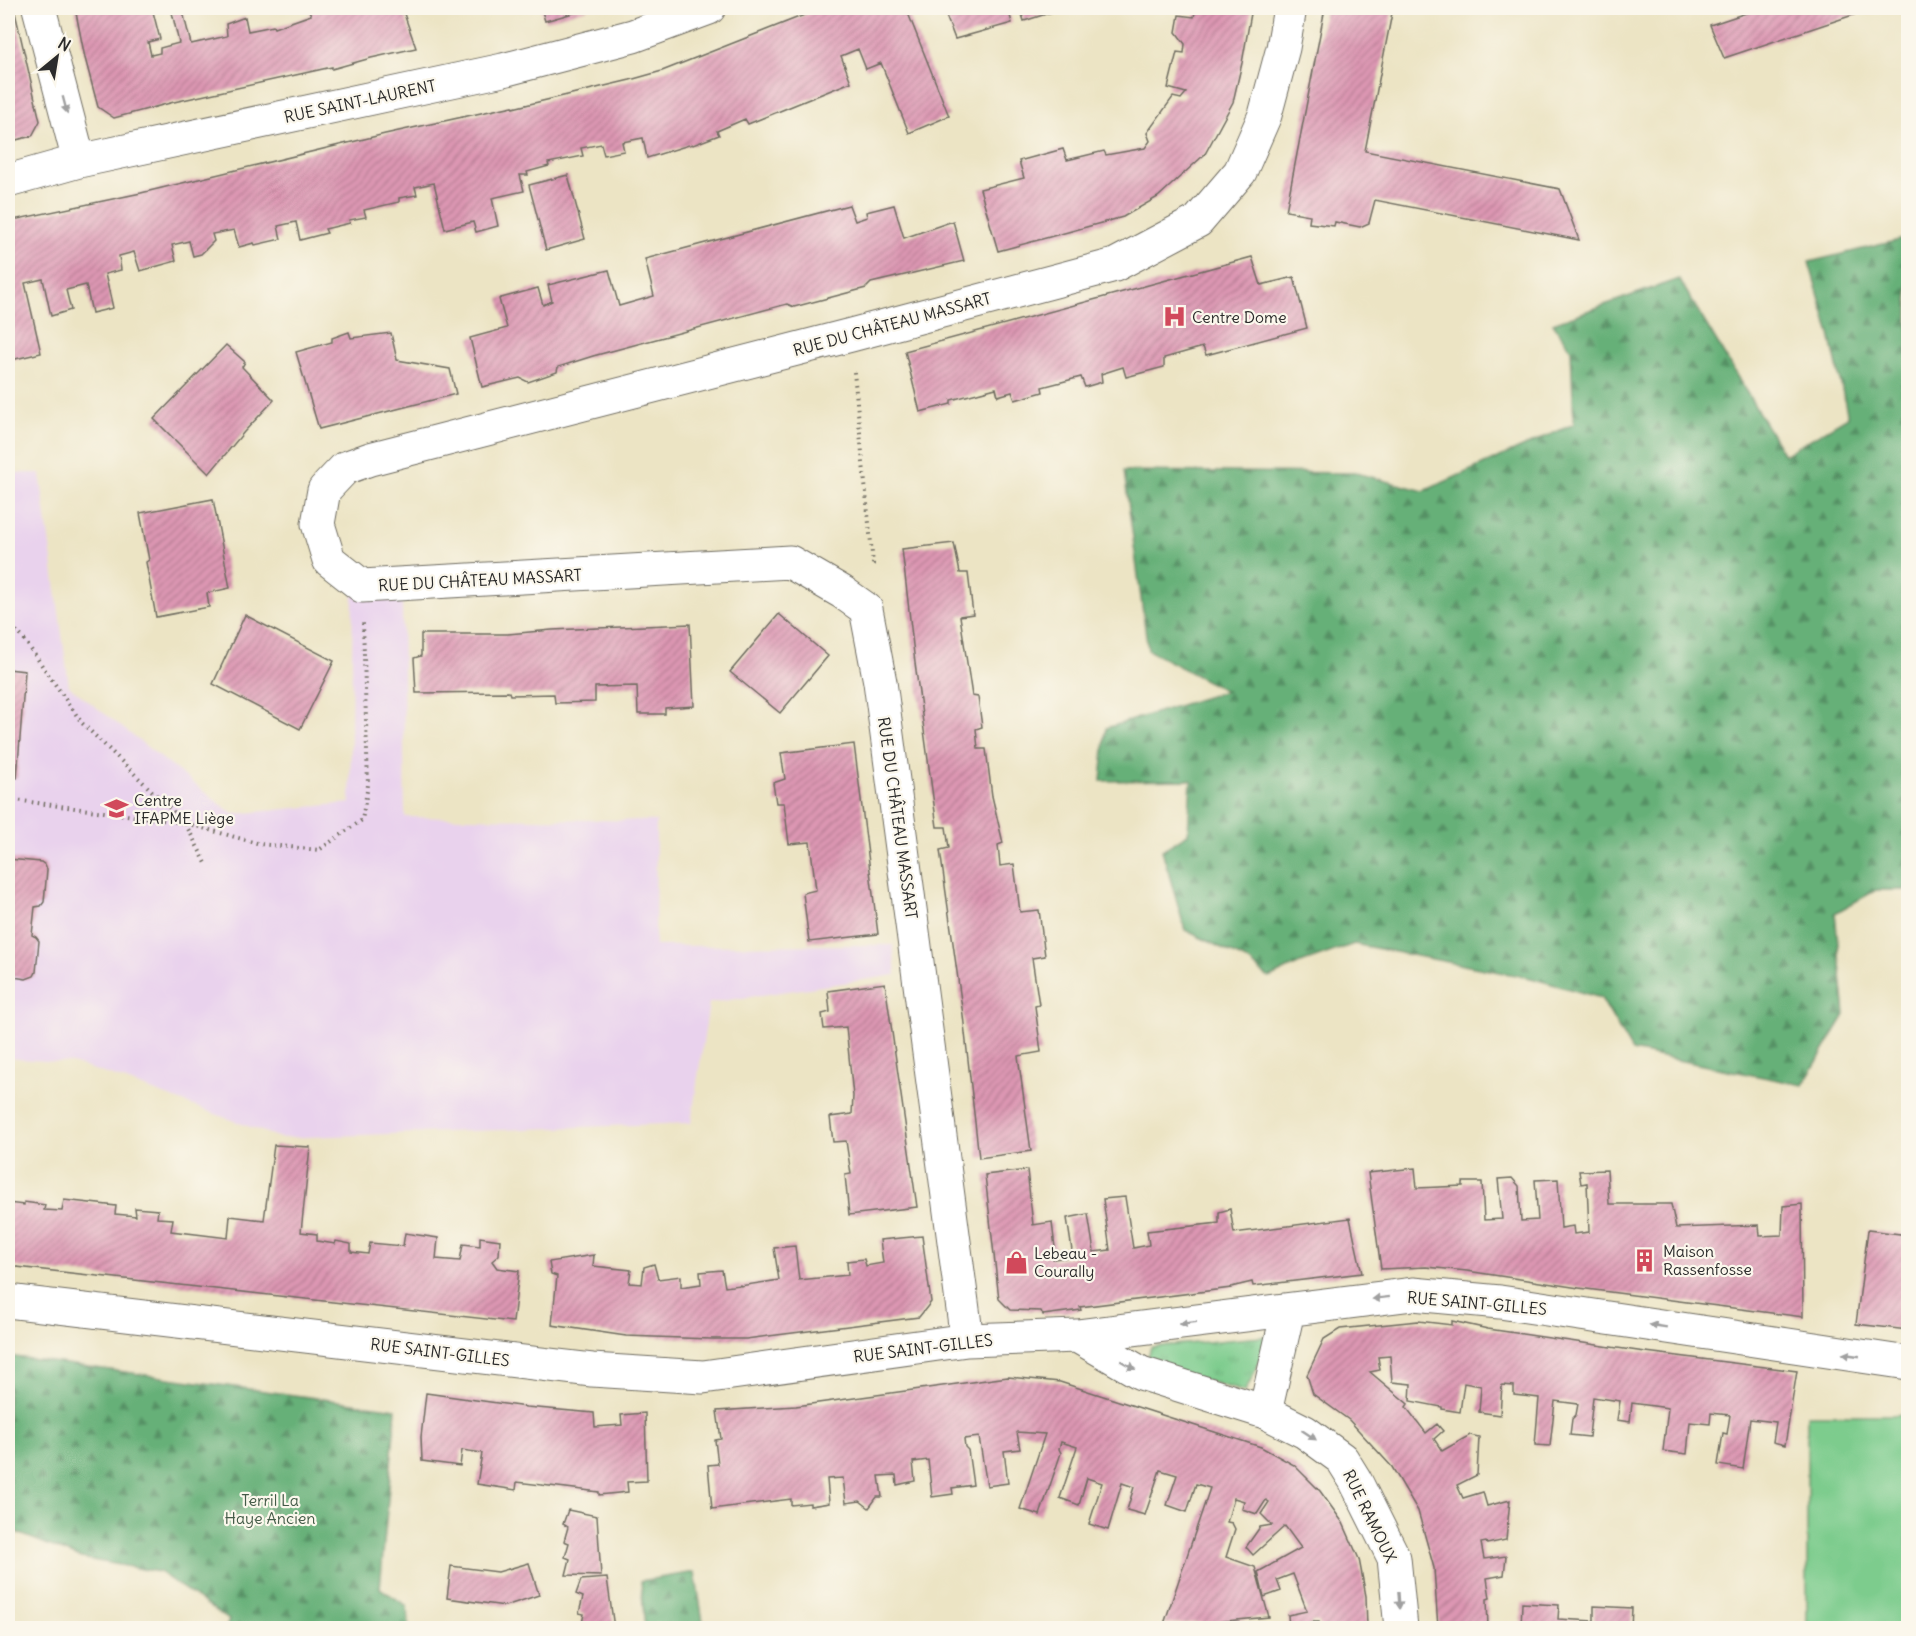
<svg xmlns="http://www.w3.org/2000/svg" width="1916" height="1636" viewBox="0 0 1916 1636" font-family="Delius,sans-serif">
	<defs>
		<pattern id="grass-tufts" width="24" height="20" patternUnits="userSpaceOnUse" patternTransform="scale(1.5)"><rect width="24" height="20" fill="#7dcc8d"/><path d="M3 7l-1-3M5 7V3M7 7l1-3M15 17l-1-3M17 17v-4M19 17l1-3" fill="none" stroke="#6caf7a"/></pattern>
		<pattern id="forest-firs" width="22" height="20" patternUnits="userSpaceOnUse" patternTransform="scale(1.5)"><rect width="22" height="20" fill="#66b078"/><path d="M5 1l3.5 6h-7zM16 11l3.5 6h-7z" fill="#548f63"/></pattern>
		<pattern id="building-hatch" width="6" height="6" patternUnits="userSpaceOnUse" patternTransform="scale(1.5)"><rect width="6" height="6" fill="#dd97b3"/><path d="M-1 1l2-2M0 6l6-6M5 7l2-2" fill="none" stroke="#b37b92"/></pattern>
	</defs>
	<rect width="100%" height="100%" fill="#fbf7ec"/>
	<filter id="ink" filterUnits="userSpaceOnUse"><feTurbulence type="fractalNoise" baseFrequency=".0167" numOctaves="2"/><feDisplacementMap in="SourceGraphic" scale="12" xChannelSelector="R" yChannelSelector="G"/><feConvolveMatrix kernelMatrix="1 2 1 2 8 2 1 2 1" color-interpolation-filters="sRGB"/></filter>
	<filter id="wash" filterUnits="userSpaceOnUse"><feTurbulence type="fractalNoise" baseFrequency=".008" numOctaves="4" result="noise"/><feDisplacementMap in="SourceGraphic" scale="24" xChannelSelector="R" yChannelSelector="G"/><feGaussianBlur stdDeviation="1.35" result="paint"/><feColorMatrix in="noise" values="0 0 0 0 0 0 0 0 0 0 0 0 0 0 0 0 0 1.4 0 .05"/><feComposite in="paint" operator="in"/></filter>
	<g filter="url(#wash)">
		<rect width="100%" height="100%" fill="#ece4c4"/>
		<path fill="#e9d2ed" d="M 8,473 L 40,473 L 69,686 L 233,814 L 350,803 L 353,592 L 402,602 L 405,817 L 656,821 L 655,946 L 893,945 L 896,975 L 709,1003 L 691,1123 L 280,1138 L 113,1076 L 72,1063 L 8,1058 Z"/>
		<path fill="url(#grass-tufts)" stroke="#547c5c" stroke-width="1.5" d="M 1272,1336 L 1245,1392 L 1146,1363 L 1151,1347 Z"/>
		<path fill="url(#forest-firs)" stroke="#486e52" stroke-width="1.5" d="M 1908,238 L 1908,890 L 1876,890 L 1835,913 L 1845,1015 L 1803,1085 L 1632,1051 L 1601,998 L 1531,978 L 1354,944 L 1298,964 L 1269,978 L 1248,961 L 1185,930 L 1162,850 L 1188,834 L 1191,780 L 1101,781 L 1106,728 L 1226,691 L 1148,650 L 1124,471 L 1356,473 L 1424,491 L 1574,424 L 1571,350 L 1553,323 L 1679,279 L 1784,455 L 1848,417 L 1830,334 L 1809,262 Z
			M 8,1356 L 396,1409 L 380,1588 L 407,1606 L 409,1628 L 226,1628 L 229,1620 L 159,1572 L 81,1558 L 8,1529 Z
			M 695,1572 L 704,1628 L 645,1628 L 641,1581 Z"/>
		<path fill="#7dcc8d" stroke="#547c5c" stroke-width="1.5" d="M 1807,1415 L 1908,1415 L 1908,1628 L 1807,1628 Z"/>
		<g id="blocks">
			<path fill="url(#building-hatch)" d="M 8,8 L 14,8 L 40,121 L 32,136 L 8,142 Z
				M 75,8 L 152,8 L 160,39 L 148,42 L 151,55 L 160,53 L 160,48 L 179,43 L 171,8 L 182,8 L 191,44 L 227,36 L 226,24 L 245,17 L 248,31 L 273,26 L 274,28 L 311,15 L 308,8 L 402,8 L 416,48 L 371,58 L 332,69 L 332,67 L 174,102 L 114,118 L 98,107 L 85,58 Z
				M 541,8 L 591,8 L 545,21 Z
				M 822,8 L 906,8 L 949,116 L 909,133 L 881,63 L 866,69 L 858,49 L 841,56 L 851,82 L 748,124 L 745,119 L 717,131 L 719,135 L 693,145 L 692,144 L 647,158 L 643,138 L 622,142 L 624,151 L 604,155 L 601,144 L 581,148 L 583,156 L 548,163 L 549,166 L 527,172 L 528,175 L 520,175 L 524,191 L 492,198 L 498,226 L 476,232 L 473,222 L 445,229 L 434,183 L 415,187 L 417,195 L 399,198 L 399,202 L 364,210 L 366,217 L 349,220 L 350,223 L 325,229 L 327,233 L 300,240 L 296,222 L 278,226 L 281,239 L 255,245 L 254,243 L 239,247 L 234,230 L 212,234 L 214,241 L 201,254 L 193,256 L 189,241 L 172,245 L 176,261 L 140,271 L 134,252 L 119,256 L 121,270 L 105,274 L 113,308 L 92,313 L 86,285 L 66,290 L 71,310 L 51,316 L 43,279 L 25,283 L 41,353 L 11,360 L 8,345 L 8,221 L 141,193 L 385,134 L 513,106 L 513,108 L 630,80 L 662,71 Z
				M 943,8 L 1008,8 L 1012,23 L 955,39 Z
				M 1020,8 L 1062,8 L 1062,9 L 1024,21 Z
				M 1196,8 L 1252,8 L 1242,63 L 1233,102 L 1205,154 L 1158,197 L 1123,217 L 998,251 L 980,189 L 1024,178 L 1019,161 L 1063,149 L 1067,160 L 1104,151 L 1106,155 L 1145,148 L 1150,141 L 1147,133 L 1173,97 L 1181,99 L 1186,93 L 1168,88 L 1177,52 L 1184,53 L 1185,44 L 1176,32 L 1179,15 L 1194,17 Z
				M 1325,8 L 1388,8 L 1387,12 L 1392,13 L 1365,151 L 1560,189 L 1579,240 L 1375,200 L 1369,223 L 1360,227 L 1335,222 L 1334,226 L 1309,223 L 1310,215 L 1286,211 Z
				M 1761,8 L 1867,8 L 1868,10 L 1724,58 L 1710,25 Z
				M 568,175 L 585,239 L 546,250 L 529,185 Z
				M 849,205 L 855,221 L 867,217 L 866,212 L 894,205 L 904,238 L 953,221 L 964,261 L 871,283 L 866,288 L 794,307 L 787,304 L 593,356 L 558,367 L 557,372 L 528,382 L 520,378 L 482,387 L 470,338 L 507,328 L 499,299 L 501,298 L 538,288 L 543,305 L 552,301 L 548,285 L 609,270 L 619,306 L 654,296 L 645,259 Z
				M 1252,257 L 1261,285 L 1294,277 L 1307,328 L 1206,355 L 1203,347 L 1164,358 L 1164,367 L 1126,377 L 1123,367 L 1101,374 L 1102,382 L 1085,387 L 1081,377 L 1042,387 L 1043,392 L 1015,400 L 1012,392 L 998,396 L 996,388 L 951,400 L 951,404 L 920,412 L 905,351 Z
				M 349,332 L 351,338 L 391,333 L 397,360 L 450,369 L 456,394 L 319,429 L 296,352 L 332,342 L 332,338 Z
				M 226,345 L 245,362 L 242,367 L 274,400 L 244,432 L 209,474 L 154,419 Z
				M 213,499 L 230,588 L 207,593 L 209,607 L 156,617 L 146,562 L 149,560 L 140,513 Z
				M 954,543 L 960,573 L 968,573 L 973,614 L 960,616 L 972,696 L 978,697 L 982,727 L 976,729 L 978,749 L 986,749 L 992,796 L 1003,843 L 998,845 L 1000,866 L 1014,864 L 1020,912 L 1039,910 L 1045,956 L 1032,958 L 1039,1005 L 1035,1006 L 1041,1052 L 1018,1056 L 1031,1151 L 979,1158 L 963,1015 L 940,850 L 949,848 L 946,827 L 937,827 L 915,663 L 902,549 Z
				M 779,614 L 828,656 L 780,713 L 730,672 Z
				M 245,615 L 334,661 L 300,729 L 213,684 Z
				M 690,624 L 694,706 L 665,708 L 665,714 L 638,714 L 637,686 L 595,687 L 595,702 L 555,703 L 554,694 L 510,695 L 509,692 L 416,693 L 414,658 L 421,656 L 421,634 L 508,634 L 552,630 Z
				M 8,669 L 25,671 L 17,778 L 8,777 Z
				M 854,744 L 878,934 L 809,942 L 803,893 L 816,890 L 810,842 L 789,844 L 784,803 L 776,803 L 773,783 L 785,779 L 781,753 Z
				M 8,859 L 41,862 L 45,865 L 47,870 L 44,902 L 41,906 L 35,907 L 32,935 L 36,937 L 39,941 L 36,972 L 34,976 L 26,979 L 8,976 Z
				M 885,983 L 917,1207 L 849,1215 L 845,1175 L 851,1174 L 846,1141 L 833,1142 L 830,1117 L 852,1114 L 853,1096 L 846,1027 L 824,1029 L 822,1014 L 830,1012 L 828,991 Z
				M 274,1145 L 310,1147 L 301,1232 L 317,1234 L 317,1241 L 335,1244 L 336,1241 L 351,1244 L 351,1252 L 368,1254 L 370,1243 L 403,1246 L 405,1233 L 438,1238 L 436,1259 L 460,1261 L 463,1244 L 480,1246 L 480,1237 L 500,1240 L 499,1255 L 492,1261 L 497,1268 L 519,1271 L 513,1322 L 8,1266 L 8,1203 L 24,1205 L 24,1202 L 45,1205 L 44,1210 L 62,1211 L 64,1200 L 116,1206 L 115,1214 L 136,1216 L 135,1208 L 158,1210 L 157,1218 L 173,1219 L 171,1231 L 228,1238 L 230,1216 L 264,1220 Z
				M 1415,1168 L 1417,1188 L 1463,1186 L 1463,1182 L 1482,1182 L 1484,1220 L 1502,1219 L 1498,1179 L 1512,1178 L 1519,1186 L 1521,1221 L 1538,1220 L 1535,1180 L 1558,1179 L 1561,1228 L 1573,1226 L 1574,1234 L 1589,1232 L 1587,1183 L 1581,1184 L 1579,1171 L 1607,1170 L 1609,1204 L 1671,1204 L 1676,1228 L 1759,1225 L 1760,1236 L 1782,1235 L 1783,1206 L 1802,1204 L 1803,1317 L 1579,1288 L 1467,1271 L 1426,1267 L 1381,1269 L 1368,1173 Z
				M 1027,1170 L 1033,1225 L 1052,1222 L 1055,1248 L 1052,1252 L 1053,1259 L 1073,1257 L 1067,1218 L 1088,1214 L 1094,1252 L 1110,1250 L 1103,1199 L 1125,1197 L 1133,1248 L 1149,1245 L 1147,1231 L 1219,1223 L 1219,1212 L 1230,1209 L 1234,1233 L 1350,1218 L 1362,1273 L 1253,1286 L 1252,1282 L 1231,1287 L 1231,1288 L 1080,1307 L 1081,1310 L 1043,1315 L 1041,1311 L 1010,1310 L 999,1299 L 985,1175 Z
				M 1868,1230 L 1908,1235 L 1908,1330 L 1856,1324 Z
				M 922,1236 L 931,1302 L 919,1317 L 746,1339 L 711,1339 L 626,1336 L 552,1325 L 557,1276 L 551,1274 L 549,1262 L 594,1255 L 593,1266 L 631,1270 L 629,1283 L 642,1284 L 644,1267 L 654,1264 L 658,1279 L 681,1276 L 681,1287 L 701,1284 L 700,1272 L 722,1270 L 725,1287 L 740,1285 L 740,1286 L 779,1280 L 774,1248 L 795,1246 L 799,1280 L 848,1275 L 847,1261 L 864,1259 L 866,1266 L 883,1263 L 880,1240 Z
				M 1418,1321 L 1452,1325 L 1452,1321 L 1488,1329 L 1638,1351 L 1797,1371 L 1785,1445 L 1773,1442 L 1776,1422 L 1750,1419 L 1743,1469 L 1718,1465 L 1723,1433 L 1727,1434 L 1730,1415 L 1711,1413 L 1710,1424 L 1690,1422 L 1687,1454 L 1663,1451 L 1668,1408 L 1632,1403 L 1630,1422 L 1617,1420 L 1620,1401 L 1593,1397 L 1589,1437 L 1570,1435 L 1572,1419 L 1576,1415 L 1578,1404 L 1555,1401 L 1550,1446 L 1535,1445 L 1539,1398 L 1514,1395 L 1514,1386 L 1502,1385 L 1500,1415 L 1479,1412 L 1481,1386 L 1464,1383 L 1460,1412 L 1442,1409 L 1442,1407 L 1410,1401 L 1411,1384 L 1392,1382 L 1390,1356 L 1378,1357 L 1380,1370 L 1370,1372 L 1408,1404 L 1406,1407 L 1426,1433 L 1437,1424 L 1443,1431 L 1434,1439 L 1442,1451 L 1470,1435 L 1479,1437 L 1477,1475 L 1457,1485 L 1463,1498 L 1483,1492 L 1487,1506 L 1510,1500 L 1506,1540 L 1487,1544 L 1486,1542 L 1481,1543 L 1484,1559 L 1506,1556 L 1504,1575 L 1487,1578 L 1490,1598 L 1487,1599 L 1488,1628 L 1438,1628 L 1434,1568 L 1418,1511 L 1392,1467 L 1349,1420 L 1313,1394 L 1307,1375 L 1324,1339 L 1340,1329 Z
				M 1008,1377 L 1060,1382 L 1261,1447 L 1294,1465 L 1320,1491 L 1343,1523 L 1359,1559 L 1366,1596 L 1367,1628 L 1320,1628 L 1319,1622 L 1312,1622 L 1310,1627 L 1289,1628 L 1288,1615 L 1307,1611 L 1293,1574 L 1277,1580 L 1281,1591 L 1264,1597 L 1258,1572 L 1301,1548 L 1285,1526 L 1253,1555 L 1246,1547 L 1260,1527 L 1272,1525 L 1261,1514 L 1269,1502 L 1266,1500 L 1257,1514 L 1242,1509 L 1244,1501 L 1234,1498 L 1227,1522 L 1232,1523 L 1235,1529 L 1226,1557 L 1255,1567 L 1269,1617 L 1204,1623 L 1164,1624 L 1210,1488 L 1196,1484 L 1187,1512 L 1167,1505 L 1177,1475 L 1160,1470 L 1145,1515 L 1127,1510 L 1134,1487 L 1122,1483 L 1108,1530 L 1089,1524 L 1102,1483 L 1087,1478 L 1079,1505 L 1060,1498 L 1077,1447 L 1061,1442 L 1059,1449 L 1061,1453 L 1040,1515 L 1020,1509 L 1045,1434 L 1017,1432 L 1020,1449 L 1004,1451 L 1008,1483 L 987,1486 L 979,1437 L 964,1439 L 965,1447 L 968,1450 L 973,1485 L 952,1488 L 953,1494 L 932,1497 L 928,1460 L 913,1462 L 915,1481 L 897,1485 L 896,1475 L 879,1476 L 882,1497 L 877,1497 L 869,1508 L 860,1501 L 846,1503 L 843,1478 L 827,1479 L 829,1503 L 810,1506 L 810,1503 L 791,1505 L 791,1499 L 712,1509 L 708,1465 L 718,1464 L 715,1440 L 721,1439 L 717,1411 L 796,1406 Z
				M 426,1393 L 526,1407 L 594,1413 L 595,1427 L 622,1425 L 621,1415 L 645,1413 L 647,1481 L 627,1482 L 628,1492 L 599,1495 L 599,1492 L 517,1482 L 516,1490 L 477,1484 L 482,1453 L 462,1450 L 460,1466 L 422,1461 L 421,1437 Z
				M 568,1510 L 597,1516 L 601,1576 L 566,1575 L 570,1559 L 565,1557 L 569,1543 L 564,1541 L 568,1527 L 563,1524 Z
				M 529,1563 L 539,1595 L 505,1606 L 447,1598 L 451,1566 L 498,1572 Z
				M 607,1578 L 614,1628 L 581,1628 L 584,1614 L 579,1613 L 583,1597 L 576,1594 L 581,1580 Z
				M 1522,1603 L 1559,1605 L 1558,1619 L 1594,1621 L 1594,1606 L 1632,1608 L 1631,1628 L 1521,1628 Z"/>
		</g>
	</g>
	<g filter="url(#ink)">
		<use href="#blocks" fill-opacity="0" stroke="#6f6c61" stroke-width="1.5"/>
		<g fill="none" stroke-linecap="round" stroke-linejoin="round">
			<defs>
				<path id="minor" d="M 39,8 L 79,161
					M 8,181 L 79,161 L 503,70 L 633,36 L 709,8
					M 8,1301 L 592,1370 L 703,1377 L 967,1340 L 1077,1336 L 1413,1294 L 1500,1302 L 1908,1363
					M 1077,1336 L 1141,1373 L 1265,1412 L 1305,1432 L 1342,1459 L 1355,1480 L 1394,1558 L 1401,1628
					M 967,1340 L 880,682 L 866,609 L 842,592 L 790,562 L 362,586 L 329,560 L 318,524 L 324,490 L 345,468 L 370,459 L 851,335 L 1115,265 L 1198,221 L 1240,172 L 1265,115 L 1283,48 L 1290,8
					M 1265,1412 L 1288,1311"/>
			</defs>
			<use href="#minor" stroke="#6f6c61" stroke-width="35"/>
			<path stroke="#6f6c61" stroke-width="4" stroke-dasharray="1.5 4.5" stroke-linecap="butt" d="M 854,372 L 873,564 L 870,566
				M 8,622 L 23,638 L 82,723 L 185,823 L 207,865
				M 8,799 L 185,823 L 260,844 L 319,850 L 362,820 L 368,785 L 363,623"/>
			<use href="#minor" stroke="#fff" stroke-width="33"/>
		</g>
		<defs><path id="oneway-solid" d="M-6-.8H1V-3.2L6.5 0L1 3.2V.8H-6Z" transform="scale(1.5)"/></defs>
		<g fill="#a0a0a0">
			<use href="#oneway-solid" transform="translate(65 105) rotate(75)"/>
			<use href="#oneway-solid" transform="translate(1381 1298) rotate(173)"/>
			<use href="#oneway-solid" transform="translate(1188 1323) rotate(173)"/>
			<use href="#oneway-solid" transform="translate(1658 1326) rotate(-171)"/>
			<use href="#oneway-solid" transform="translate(1851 1355) rotate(-172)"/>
			<use href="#oneway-solid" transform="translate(1128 1365) rotate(30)"/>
			<use href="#oneway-solid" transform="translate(1309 1435) rotate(34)"/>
			<use href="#oneway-solid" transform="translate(1399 1600) rotate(86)"/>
		</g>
	</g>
	<defs>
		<symbol id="hospital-bare" viewBox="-9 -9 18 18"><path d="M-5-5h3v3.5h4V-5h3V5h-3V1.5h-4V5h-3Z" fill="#d1495b" stroke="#fbf7ec" stroke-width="2.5" paint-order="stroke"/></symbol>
		<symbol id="school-bare" viewBox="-9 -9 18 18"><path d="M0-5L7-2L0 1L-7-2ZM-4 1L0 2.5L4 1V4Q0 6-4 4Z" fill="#d1495b" stroke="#fbf7ec" stroke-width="2.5" paint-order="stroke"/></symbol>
		<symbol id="building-bare" viewBox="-9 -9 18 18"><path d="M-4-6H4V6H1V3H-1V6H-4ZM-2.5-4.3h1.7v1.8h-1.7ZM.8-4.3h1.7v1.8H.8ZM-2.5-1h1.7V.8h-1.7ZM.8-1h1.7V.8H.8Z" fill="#d1495b" stroke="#fbf7ec" stroke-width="2.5" paint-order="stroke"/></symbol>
		<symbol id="shop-bare" viewBox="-9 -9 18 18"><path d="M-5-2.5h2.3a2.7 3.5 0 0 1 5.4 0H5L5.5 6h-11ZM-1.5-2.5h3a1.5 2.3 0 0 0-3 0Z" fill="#d1495b" stroke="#fbf7ec" stroke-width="2.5" paint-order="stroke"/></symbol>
	</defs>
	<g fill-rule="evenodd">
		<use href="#hospital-bare" x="1158" y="300" width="33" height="33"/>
		<use href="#school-bare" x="100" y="792" width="33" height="33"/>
		<use href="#building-bare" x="1628" y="1244" width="33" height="33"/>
		<use href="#shop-bare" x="1000" y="1246" width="33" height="33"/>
	</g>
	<g text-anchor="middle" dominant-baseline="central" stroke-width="4.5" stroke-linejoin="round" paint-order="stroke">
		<g font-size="16" fill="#2b2b2b" stroke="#fbf7ec">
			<text transform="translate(360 101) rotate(-12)">RUE SAINT-LAURENT</text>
			<text transform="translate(892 324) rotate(-15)">RUE DU CHÂTEAU MASSART</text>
			<text transform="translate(480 580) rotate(-3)">RUE DU CHÂTEAU MASSART</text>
			<text transform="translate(898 818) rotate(82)">RUE DU CHÂTEAU MASSART</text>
			<text transform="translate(1477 1303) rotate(5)">RUE SAINT-GILLES</text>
			<text transform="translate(923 1348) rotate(-7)">RUE SAINT-GILLES</text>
			<text transform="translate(440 1352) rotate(7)">RUE SAINT-GILLES</text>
			<text transform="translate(1370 1516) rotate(64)">RUE RAMOUX</text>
		</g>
		<g font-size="16" fill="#2b2b2b" stroke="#fbf7ec" text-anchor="start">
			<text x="1192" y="317">Centre Dome</text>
			<text x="134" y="800">Centre<tspan x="134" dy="18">IFAPME Liège</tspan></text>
			<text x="1663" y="1251">Maison<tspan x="1663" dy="18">Rassenfosse</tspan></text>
			<text x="1034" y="1253">Lebeau -<tspan x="1034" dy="18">Courally</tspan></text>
		</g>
		<g font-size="16" fill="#445b48" stroke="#fbf7ec">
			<text x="270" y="1500">Terril La<tspan x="270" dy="18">Haye Ancien</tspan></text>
		</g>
	</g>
	<rect width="1916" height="1636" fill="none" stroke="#fbf7ec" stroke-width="30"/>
	<g transform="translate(57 57) rotate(30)" stroke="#fbf7ec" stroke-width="4.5" paint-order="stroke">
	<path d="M0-4.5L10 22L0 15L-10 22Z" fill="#2b2b2b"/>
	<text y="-9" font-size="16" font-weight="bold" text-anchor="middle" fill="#2b2b2b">N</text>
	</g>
</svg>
